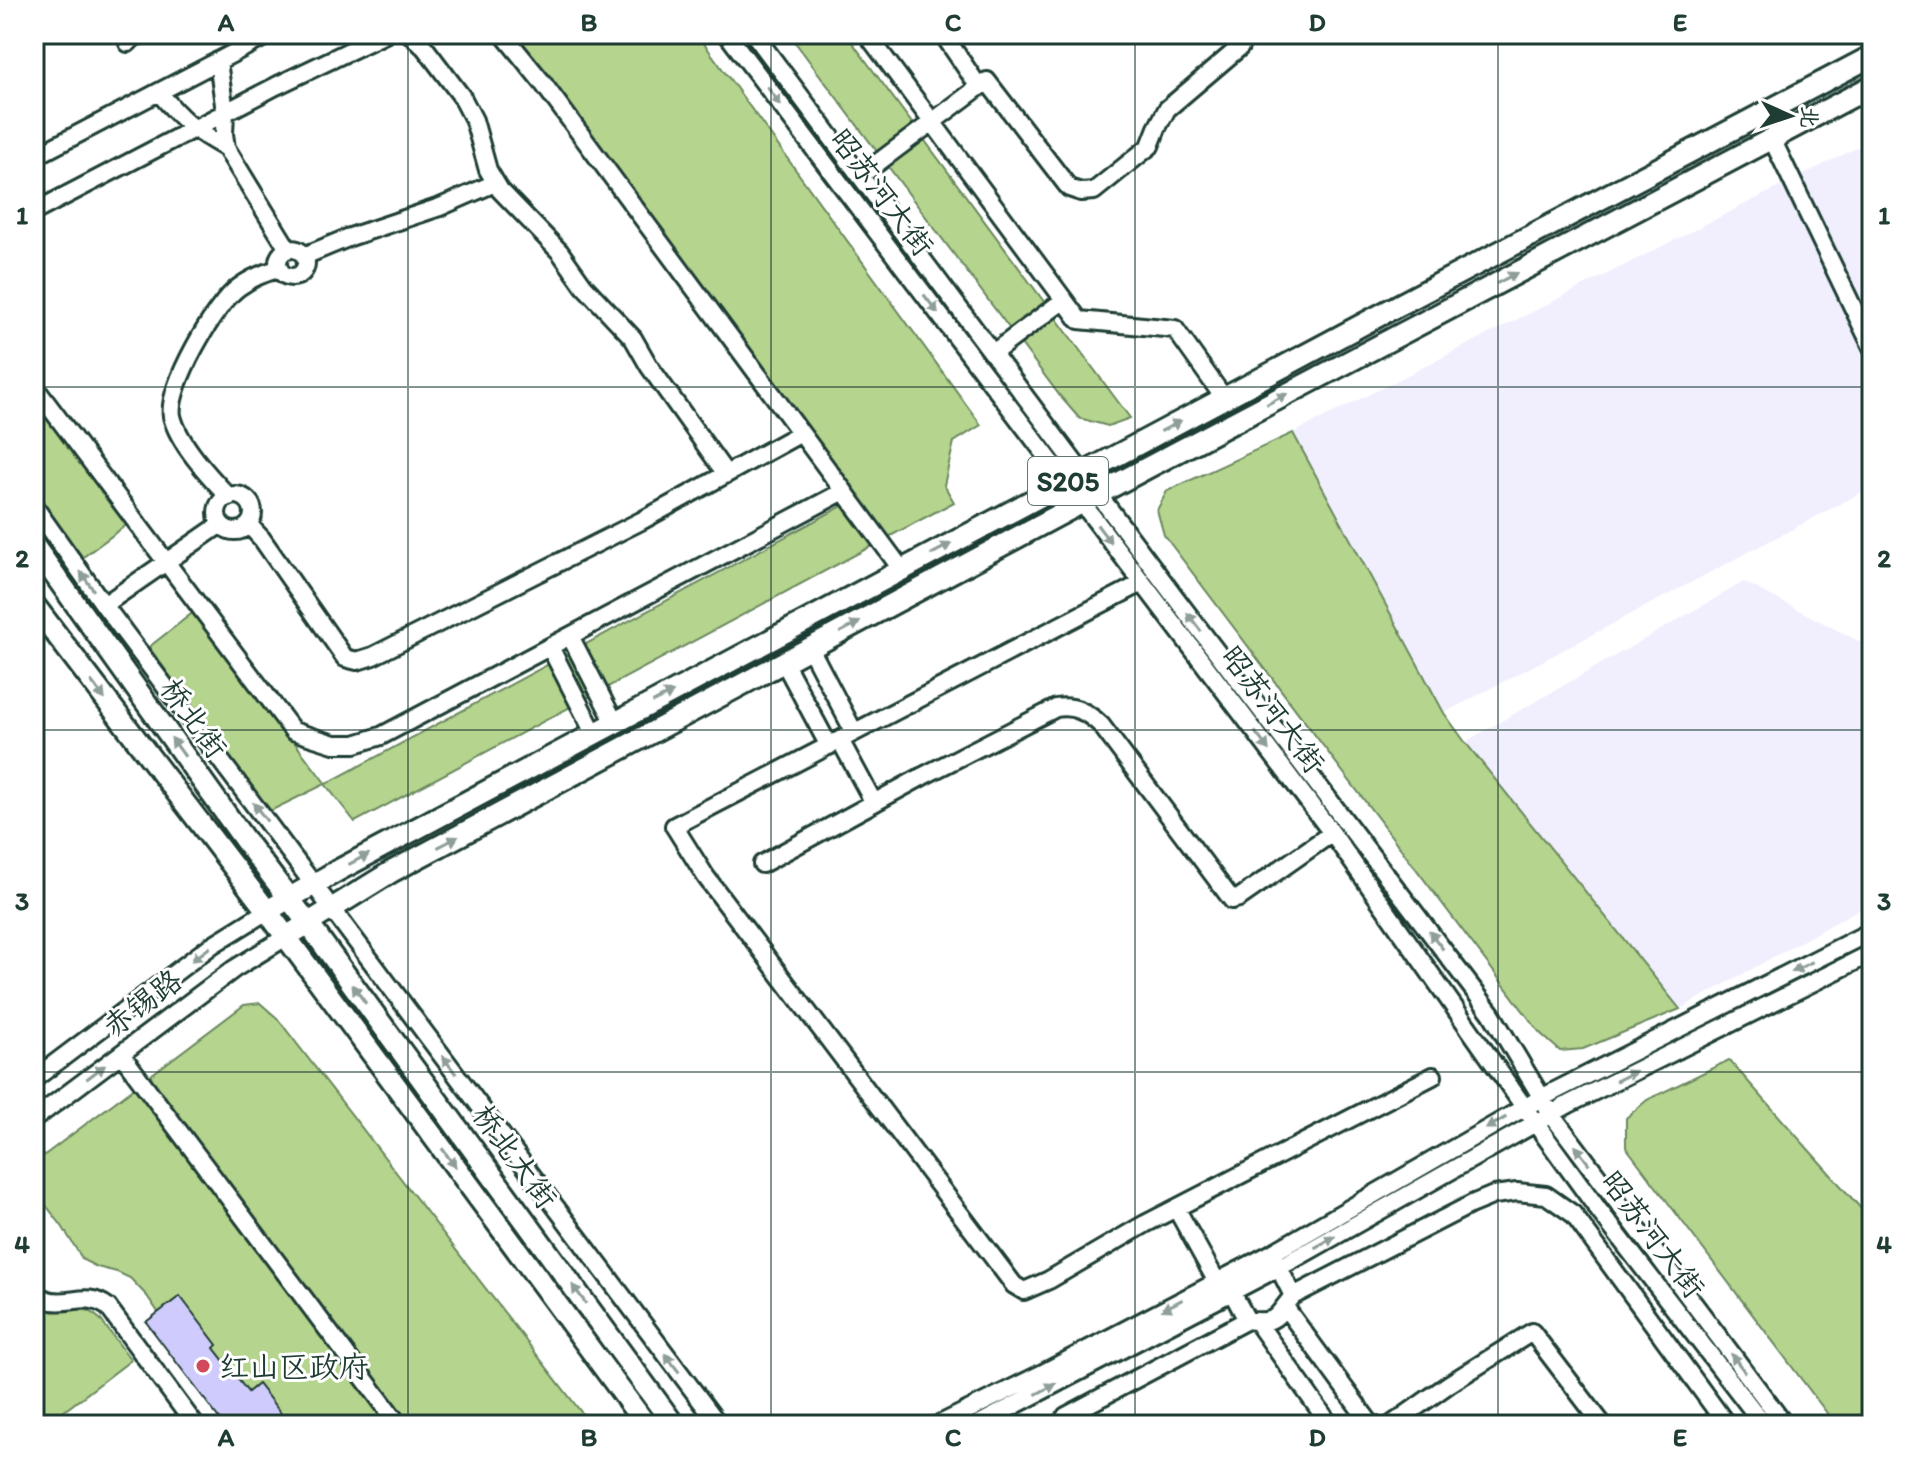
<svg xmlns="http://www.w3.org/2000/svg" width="1906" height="1459" viewBox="0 0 1906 1459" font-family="Itim,'LXGW WenKai TC',sans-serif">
	<rect width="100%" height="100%" fill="#fff"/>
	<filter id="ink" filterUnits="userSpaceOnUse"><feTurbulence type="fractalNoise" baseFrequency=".0125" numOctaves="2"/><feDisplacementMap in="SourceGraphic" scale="16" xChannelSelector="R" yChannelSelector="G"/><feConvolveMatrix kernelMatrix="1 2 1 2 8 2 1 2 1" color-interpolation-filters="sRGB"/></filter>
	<g filter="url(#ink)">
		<path fill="#f1effe" d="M 1872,140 L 1872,487 L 1444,713 L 1293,433 Z
			M 1744,582 L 1872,648 L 1872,902 L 1680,1009 L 1465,742 Z"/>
		<path fill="#b5d48d" stroke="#6a8860" stroke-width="2" d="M 511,34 L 697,34 L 981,425 L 954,442 L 944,485 L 954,502 L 355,822 L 325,784 L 268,812 L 149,647 L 195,611 L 326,784 L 859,497 Z
			M 789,34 L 846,34 L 1130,418 L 1108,426 L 1079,418 L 1060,396 Z
			M 34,396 L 129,523 L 79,560 L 34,498 Z
			M 1293,433 L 1444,713 L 1465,742 L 1680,1009 L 1583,1049 L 1560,1051 L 1540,1033 L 1164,535 L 1157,510 L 1167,491 Z
			M 260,1003 L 277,1018 L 591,1425 L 235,1425 L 147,1296 L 130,1278 L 117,1272 L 97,1267 L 83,1260 L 62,1226 L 41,1199 L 34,1199 L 34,1163 L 244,1005 Z
			M 1729,1060 L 1872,1221 L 1872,1425 L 1836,1425 L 1626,1147 L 1626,1118 L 1647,1100 Z
			M 34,1301 L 58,1311 L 79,1309 L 90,1311 L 100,1319 L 131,1360 L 46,1425 L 34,1425 Z"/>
		<path fill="#d0cbfd" stroke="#1f3d34" stroke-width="2" d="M 180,1296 L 217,1345 L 214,1348 L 248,1392 L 258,1384 L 290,1425 L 224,1425 L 146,1322 Z"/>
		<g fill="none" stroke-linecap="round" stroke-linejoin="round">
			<defs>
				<path id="minor" d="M 410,34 L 425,48 L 462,97 L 474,120 L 488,170 L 500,190 L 560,252 L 584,286 L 633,338 L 649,366 L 726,474
					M 503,34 L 542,82 L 902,570
					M 727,34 L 1332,833 L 1536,1124 L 1600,1212 L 1764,1425
					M 754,34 L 1175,597 L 1491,1013 L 1552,1115 L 1785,1425
					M 867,34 L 1079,320 L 1175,329 L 1224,398
					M 943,34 L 979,87
					M 128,43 L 134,37 L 143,34
					M 218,61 L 225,112 L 224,134 L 226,148 L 288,249
					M 159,92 C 181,120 195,131 226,148
					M 1772,139 L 1872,347
					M 34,157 L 270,34
					M 860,176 L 987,81 L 1069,188 L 1081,192 L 1094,191 L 1150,146 L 1157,128 L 1167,109 L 1240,47 L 1241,34
					M 34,212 L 276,86 L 385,34
					M278 263a14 14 0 1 1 28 0a14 14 0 1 1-28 0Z
					M 304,256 L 350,237 L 440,207 L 495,183
					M 993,353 L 1064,300
					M 34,386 L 293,731 L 334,744 L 355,744 L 381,736 L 844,491
					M217 513a18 18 0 1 1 36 0a18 18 0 1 1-36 0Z
					M 229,497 C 210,477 178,443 172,416 C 167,387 215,304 239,287 C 250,279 266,272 279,269
					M 34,506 L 104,605 L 719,1425
					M 249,525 L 262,539 L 345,658 L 357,661 L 373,656 L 641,521 L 801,433
					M 1142,583 L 674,826 L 706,877 L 1014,1285 L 1024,1291 L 1049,1280 L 1145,1224 L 1433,1076
					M 104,605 L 221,524
					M 570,636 L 615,723
					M 550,647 L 594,733
					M 810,648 L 854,732
					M 784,662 L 829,746
					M 840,740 L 874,803
					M 762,864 L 923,776 L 1056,708 C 1075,705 1087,712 1101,725 L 1232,900 L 1239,898 L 1332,833
					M 121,1054 L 399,1425
					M 34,1079 L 212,945 L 267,911
					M 34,1119 L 234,969 L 286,937
					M 1176,1208 L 1217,1282
					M 1274,1258 L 1293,1296
					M 1227,1283 L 1247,1320
					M 34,1294 C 39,1296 46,1300 52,1301 C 74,1304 87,1292 108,1307 L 195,1425
					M 1285,1307 L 1370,1423
					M 1257,1322 L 1330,1425
					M 938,1425 L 1039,1375 L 1272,1253 L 1543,1097 L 1872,931
					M 977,1425 L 1291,1261 L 1569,1104 L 1872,953
					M 1061,1425 L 1066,1416 L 1247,1320 C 1279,1325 1275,1316 1293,1296 L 1472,1204 L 1494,1195 L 1517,1192 L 1546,1195 L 1573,1214 L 1727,1425
					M 1348,1425 L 1363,1421 L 1374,1425
					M 1391,1425 L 1449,1384 L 1532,1332 L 1603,1425"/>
				<path id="major" d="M 34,546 L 246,842 L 307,922 L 674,1425
					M 34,605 L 267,911 L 646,1425
					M 267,911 L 337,871 L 1399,305 L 1872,56
					M 286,937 L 391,872 L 1143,470 L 1872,86"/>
			</defs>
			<use href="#minor" stroke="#1f3d34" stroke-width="22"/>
			<use href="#major" stroke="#1f3d34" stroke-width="26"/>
			<use href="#minor" stroke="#fff" stroke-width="16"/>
			<use href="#major" stroke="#fff" stroke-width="20"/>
		</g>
		<defs><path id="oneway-solid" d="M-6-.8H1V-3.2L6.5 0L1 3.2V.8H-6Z" transform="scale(2)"/></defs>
		<g fill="#8f9e9a">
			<use href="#oneway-solid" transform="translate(774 96) rotate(53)"/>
			<use href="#oneway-solid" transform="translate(1507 278) rotate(-28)"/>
			<use href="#oneway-solid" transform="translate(931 304) rotate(53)"/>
			<use href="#oneway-solid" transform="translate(1277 399) rotate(-28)"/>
			<use href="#oneway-solid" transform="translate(1171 426) rotate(-28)"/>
			<use href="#oneway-solid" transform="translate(1104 534) rotate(53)"/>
			<use href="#oneway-solid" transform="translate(941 549) rotate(-28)"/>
			<use href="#oneway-solid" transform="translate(87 581) rotate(-125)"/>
			<use href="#oneway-solid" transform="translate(1194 622) rotate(-127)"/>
			<use href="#oneway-solid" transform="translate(850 627) rotate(-28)"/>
			<use href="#oneway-solid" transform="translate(98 690) rotate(53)"/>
			<use href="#oneway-solid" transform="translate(663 697) rotate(-28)"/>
			<use href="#oneway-solid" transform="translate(1262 741) rotate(53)"/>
			<use href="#oneway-solid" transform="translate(178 747) rotate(-126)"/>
			<use href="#oneway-solid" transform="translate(260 812) rotate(-127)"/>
			<use href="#oneway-solid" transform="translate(448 842) rotate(-28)"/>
			<use href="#oneway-solid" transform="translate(359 859) rotate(-28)"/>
			<use href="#oneway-solid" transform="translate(1436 940) rotate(-127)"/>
			<use href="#oneway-solid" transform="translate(201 954) rotate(143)"/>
			<use href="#oneway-solid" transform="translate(1802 967) rotate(153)"/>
			<use href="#oneway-solid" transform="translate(359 994) rotate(-126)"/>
			<use href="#oneway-solid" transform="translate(449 1065) rotate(-127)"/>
			<use href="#oneway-solid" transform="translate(96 1072) rotate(-37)"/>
			<use href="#oneway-solid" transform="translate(1626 1076) rotate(-27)"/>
			<use href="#oneway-solid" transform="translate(1496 1123) rotate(150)"/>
			<use href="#oneway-solid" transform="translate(1582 1155) rotate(-127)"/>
			<use href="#oneway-solid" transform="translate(449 1158) rotate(54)"/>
			<use href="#oneway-solid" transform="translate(1325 1242) rotate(-29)"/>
			<use href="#oneway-solid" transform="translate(579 1294) rotate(-126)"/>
			<use href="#oneway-solid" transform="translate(1172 1305) rotate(152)"/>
			<use href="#oneway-solid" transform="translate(672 1363) rotate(-127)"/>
			<use href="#oneway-solid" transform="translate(1738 1363) rotate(-127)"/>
			<use href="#oneway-solid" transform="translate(1046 1389) rotate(-28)"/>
		</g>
	</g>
	<path fill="none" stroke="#1f3d34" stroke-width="2" stroke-opacity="0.55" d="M 408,34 L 408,1425M 771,34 L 771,1425M 1135,34 L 1135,1425M 1498,34 L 1498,1425M 34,387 L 1872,387M 34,730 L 1872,730M 34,1072 L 1872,1072"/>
	<circle fill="#d1495b" stroke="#fff" stroke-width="3" cx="203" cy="1366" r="8"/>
	<g text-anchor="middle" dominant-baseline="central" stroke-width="6" stroke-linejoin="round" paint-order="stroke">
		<rect fill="#fff" stroke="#627771" stroke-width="2" x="1028" y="457" width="80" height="48" rx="6"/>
		<g font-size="28" font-weight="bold" fill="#1f3d34">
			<text x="1068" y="481">S205</text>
		</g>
		<g font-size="30" fill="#1f3d34" stroke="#fff">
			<text transform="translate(882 192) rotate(53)">昭苏河大街</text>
			<text transform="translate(1273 709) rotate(53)">昭苏河大街</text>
			<text transform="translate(194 718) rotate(54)">桥北街</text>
			<text transform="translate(142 1003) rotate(-37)">赤锡路</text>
			<text transform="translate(515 1156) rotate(54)">桥北大街</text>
			<text transform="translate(1653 1234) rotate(53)">昭苏河大街</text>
		</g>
		<g font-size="30" fill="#1f3d34" stroke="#fff" text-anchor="start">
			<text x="219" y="1366">红山区政府</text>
		</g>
	</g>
	<rect width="1906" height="1459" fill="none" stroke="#fff" stroke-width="88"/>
	<g transform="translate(1790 116) rotate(93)" stroke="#ffffff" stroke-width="6" paint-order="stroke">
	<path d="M0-6L14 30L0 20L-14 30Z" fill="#1f3d34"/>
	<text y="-12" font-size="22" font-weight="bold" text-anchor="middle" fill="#1f3d34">北</text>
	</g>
	<rect x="44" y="44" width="1818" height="1371" fill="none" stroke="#1f3d34" stroke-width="3"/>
	<g font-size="26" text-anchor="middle" font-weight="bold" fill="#1f3d34">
		<text x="226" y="31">A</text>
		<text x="589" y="31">B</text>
		<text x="953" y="31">C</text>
		<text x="1317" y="31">D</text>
		<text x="1680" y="31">E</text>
		<text x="22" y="224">1</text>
		<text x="1884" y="224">1</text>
		<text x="22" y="567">2</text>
		<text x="1884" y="567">2</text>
		<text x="22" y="910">3</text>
		<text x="1884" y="910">3</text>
		<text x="22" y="1253">4</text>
		<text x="1884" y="1253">4</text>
		<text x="226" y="1446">A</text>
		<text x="589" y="1446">B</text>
		<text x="953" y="1446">C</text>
		<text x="1317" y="1446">D</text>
		<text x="1680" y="1446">E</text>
	</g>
</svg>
